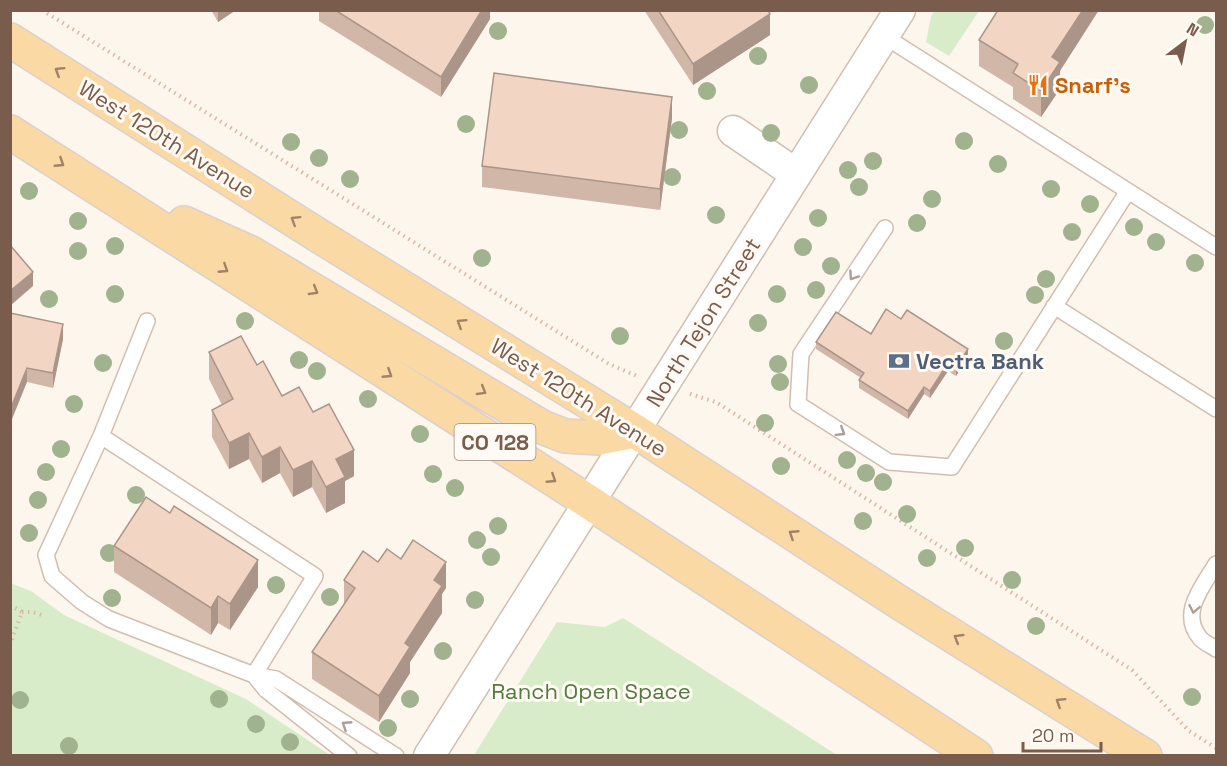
<svg xmlns="http://www.w3.org/2000/svg" width="1227" height="766" viewBox="0 0 1227 766" font-family="'Space Grotesk',sans-serif">
	<rect width="100%" height="100%" fill="#fdf6ec"/>
	<path fill="#d8ecc9" d="M 935,10 L 979,11 L 949,56 L 926,42 L 931,16 Z
		M 10,583 L 31,591 L 64,615 L 246,699 L 330,755 L 11,755 Z
		M 623,618 L 837,755 L 474,755 L 557,622 L 605,627 Z"/>
	<g fill="none" stroke-linecap="round" stroke-linejoin="round">
		<defs>
			<path id="service" d="M 884,36 L 1216,247
				M 885,228 L 801,354 L 798,404 L 889,462 L 952,467 L 1128,191
				M 1054,306 L 1216,409
				M 101,436 L 147,321
				M 1216,564 C 1203,586 1179,613 1200,638 C 1204,643 1212,646 1216,649
				M 254,675 L 315,576 L 101,436 L 46,555 L 52,576 L 82,602 L 109,619 L 254,675 L 276,679 L 396,756
				M 254,675 L 266,690 L 349,756"/>
			<path id="minor" d="M 733,131 L 796,174
				M 429,756 L 900,10"/>
			<path id="primary" d="M 10,40 L 316,234 L 635,431 L 897,601 L 1145,756
				M 10,132 L 589,502 L 976,756
				M 184,223 L 251,253 L 542,427 L 565,436 L 599,438 L 635,431"/>
		</defs>
		<use href="#service" stroke="#d1beb0" stroke-width="18"/>
		<use href="#minor" stroke="#d1beb0" stroke-width="33"/>
		<use href="#primary" stroke="#dad1cd" stroke-width="36"/>
		<path stroke="#d9b8a5" stroke-width="4" stroke-dasharray="1.5 4.5" stroke-linecap="butt" d="M 42,10 L 609,364 L 637,376
			M 690,394 L 716,402 L 1132,670 L 1189,731 L 1216,748
			M 10,605 L 22,612 L 10,645
			M 22,612 L 32,612 L 45,616"/>
		<use href="#service" stroke="#fff" stroke-width="15"/>
		<use href="#minor" stroke="#fff" stroke-width="30"/>
		<use href="#primary" stroke="#fbd9a5" stroke-width="33"/>
	</g>
	<g fill="#a0b28e">
		<circle cx="1205" cy="25" r="9"/>
		<circle cx="498" cy="31" r="9"/>
		<circle cx="758" cy="56" r="9"/>
		<circle cx="809" cy="85" r="9"/>
		<circle cx="707" cy="91" r="9"/>
		<circle cx="466" cy="124" r="9"/>
		<circle cx="679" cy="130" r="9"/>
		<circle cx="771" cy="133" r="9"/>
		<circle cx="964" cy="141" r="9"/>
		<circle cx="291" cy="142" r="9"/>
		<circle cx="319" cy="158" r="9"/>
		<circle cx="873" cy="161" r="9"/>
		<circle cx="998" cy="164" r="9"/>
		<circle cx="848" cy="170" r="9"/>
		<circle cx="672" cy="177" r="9"/>
		<circle cx="350" cy="179" r="9"/>
		<circle cx="859" cy="187" r="9"/>
		<circle cx="1051" cy="189" r="9"/>
		<circle cx="29" cy="191" r="9"/>
		<circle cx="932" cy="199" r="9"/>
		<circle cx="1090" cy="204" r="9"/>
		<circle cx="716" cy="215" r="9"/>
		<circle cx="818" cy="218" r="9"/>
		<circle cx="78" cy="221" r="9"/>
		<circle cx="917" cy="223" r="9"/>
		<circle cx="1134" cy="227" r="9"/>
		<circle cx="1072" cy="232" r="9"/>
		<circle cx="1156" cy="242" r="9"/>
		<circle cx="115" cy="246" r="9"/>
		<circle cx="803" cy="247" r="9"/>
		<circle cx="78" cy="251" r="9"/>
		<circle cx="482" cy="258" r="9"/>
		<circle cx="1195" cy="263" r="9"/>
		<circle cx="831" cy="266" r="9"/>
		<circle cx="1046" cy="279" r="9"/>
		<circle cx="816" cy="290" r="9"/>
		<circle cx="115" cy="294" r="9"/>
		<circle cx="777" cy="294" r="9"/>
		<circle cx="1035" cy="295" r="9"/>
		<circle cx="49" cy="299" r="9"/>
		<circle cx="245" cy="321" r="9"/>
		<circle cx="758" cy="323" r="9"/>
		<circle cx="620" cy="336" r="9"/>
		<circle cx="1004" cy="341" r="9"/>
		<circle cx="299" cy="360" r="9"/>
		<circle cx="103" cy="363" r="9"/>
		<circle cx="778" cy="364" r="9"/>
		<circle cx="317" cy="371" r="9"/>
		<circle cx="780" cy="382" r="9"/>
		<circle cx="368" cy="399" r="9"/>
		<circle cx="74" cy="404" r="9"/>
		<circle cx="765" cy="423" r="9"/>
		<circle cx="420" cy="434" r="9"/>
		<circle cx="61" cy="449" r="9"/>
		<circle cx="847" cy="460" r="9"/>
		<circle cx="781" cy="466" r="9"/>
		<circle cx="46" cy="472" r="9"/>
		<circle cx="866" cy="473" r="9"/>
		<circle cx="433" cy="474" r="9"/>
		<circle cx="883" cy="482" r="9"/>
		<circle cx="455" cy="488" r="9"/>
		<circle cx="136" cy="495" r="9"/>
		<circle cx="38" cy="500" r="9"/>
		<circle cx="907" cy="514" r="9"/>
		<circle cx="863" cy="521" r="9"/>
		<circle cx="498" cy="526" r="9"/>
		<circle cx="29" cy="533" r="9"/>
		<circle cx="477" cy="540" r="9"/>
		<circle cx="965" cy="548" r="9"/>
		<circle cx="109" cy="553" r="9"/>
		<circle cx="491" cy="557" r="9"/>
		<circle cx="927" cy="558" r="9"/>
		<circle cx="1012" cy="580" r="9"/>
		<circle cx="276" cy="585" r="9"/>
		<circle cx="330" cy="597" r="9"/>
		<circle cx="112" cy="598" r="9"/>
		<circle cx="475" cy="600" r="9"/>
		<circle cx="1036" cy="626" r="9"/>
		<circle cx="443" cy="651" r="9"/>
		<circle cx="1192" cy="697" r="9"/>
		<circle cx="219" cy="699" r="9"/>
		<circle cx="410" cy="699" r="9"/>
		<circle cx="20" cy="700" r="9"/>
		<circle cx="256" cy="724" r="9"/>
		<circle cx="388" cy="728" r="9"/>
		<circle cx="290" cy="742" r="9"/>
		<circle cx="69" cy="746" r="9"/>
	</g>
	<path fill="#d1b7a8" d="M 211,10 L 236,10 L 218,22 Z
		M 319,10 L 490,10 L 490,19 L 441,97 L 319,21 Z
		M 644,10 L 768,10 L 770,35 L 693,85 Z
		M 979,40 L 1060,71 L 1060,89 L 1041,117 L 1013,99 L 1013,87 L 979,66 Z
		M 672,118 L 660,210 L 482,187 L 482,166 Z
		M 10,313 L 63,339 L 53,388 L 27,382 Z
		M 901,319 L 968,356 L 956,376 L 948,371 L 930,398 L 924,394 L 908,419 L 859,388 L 859,380 L 861,378 L 816,349 L 816,342 L 871,334 Z
		M 209,352 L 257,365 L 282,396 L 313,412 L 354,476 L 345,481 L 345,503 L 326,513 L 312,487 L 293,497 L 280,473 L 262,483 L 249,459 L 229,469 L 212,437 L 212,410 L 222,405 L 209,379 Z
		M 114,546 L 258,587 L 230,630 L 218,623 L 211,635 L 114,572 Z
		M 378,562 L 446,588 L 442,594 L 442,613 L 410,662 L 410,673 L 379,722 L 312,679 L 312,652 L 344,605 L 344,580 Z"/>
	<path fill="#aa9588" d="M 218,10 L 236,10 L 218,22 Z
		M 482,10 L 490,10 L 490,19 L 441,97 L 441,77 Z
		M 1083,10 L 1099,10 L 1060,71 L 1060,89 L 1041,117 L 1041,91 L 1052,57 Z
		M 770,14 L 770,35 L 693,85 L 693,64 Z
		M 672,97 L 672,118 L 660,210 L 660,189 Z
		M 33,272 L 33,286 L 10,306 L 10,291 Z
		M 63,324 L 63,339 L 53,388 L 53,373 Z
		M 968,349 L 968,356 L 956,376 L 956,368 Z
		M 948,363 L 948,371 L 930,398 L 930,391 Z
		M 27,368 L 27,382 L 10,424 L 10,410 Z
		M 924,387 L 924,394 L 908,419 L 908,411 Z
		M 249,433 L 249,459 L 229,469 L 229,443 Z
		M 12,445 L 12,459 L 10,463 L 10,448 Z
		M 280,447 L 280,473 L 262,483 L 262,457 Z
		M 354,450 L 354,476 L 345,481 L 345,503 L 326,513 L 326,487 L 336,459 Z
		M 312,461 L 312,487 L 293,497 L 293,470 Z
		M 258,560 L 258,587 L 230,630 L 230,604 Z
		M 446,562 L 446,588 L 442,594 L 442,613 L 410,662 L 410,673 L 379,722 L 379,696 L 405,643 L 434,580 Z
		M 218,596 L 218,623 L 211,635 L 211,608 Z"/>
	<path fill="#f3d5c3" stroke="#aa9588" stroke-width="1.5" d="M 335,10 L 482,10 L 441,77 Z
		M 658,10 L 768,10 L 770,14 L 693,64 Z
		M 998,10 L 1083,10 L 1052,57 L 1060,62 L 1041,91 L 1013,73 L 1018,64 L 979,40 Z
		M 494,73 L 672,97 L 660,189 L 482,166 Z
		M 10,245 L 33,272 L 10,291 Z
		M 886,309 L 901,319 L 907,310 L 968,349 L 956,368 L 948,363 L 930,391 L 924,387 L 908,411 L 859,380 L 864,373 L 816,342 L 836,312 L 871,334 Z
		M 10,313 L 63,324 L 53,373 L 27,368 L 10,410 Z
		M 241,336 L 257,365 L 263,361 L 282,396 L 299,387 L 313,412 L 329,404 L 354,450 L 336,459 L 345,477 L 326,487 L 312,461 L 293,470 L 280,447 L 262,457 L 249,433 L 229,443 L 212,410 L 233,399 L 209,352 Z
		M 146,497 L 170,513 L 174,506 L 258,560 L 230,604 L 218,596 L 211,608 L 114,546 Z
		M 413,540 L 446,562 L 434,580 L 442,586 L 405,643 L 410,647 L 379,696 L 312,652 L 355,588 L 344,580 L 363,551 L 378,562 L 387,549 L 401,559 Z"/>
	<defs><path id="oneway-chevron" d="M-2-3.5L2.5 0L-2 3.5" fill="none" stroke-width="1.6" stroke-linecap="round" stroke-linejoin="round" transform="scale(1.5)"/></defs>
	<g stroke="#a18267">
		<use href="#oneway-chevron" transform="translate(59 71) rotate(-148)"/>
		<use href="#oneway-chevron" transform="translate(60 163) rotate(33)"/>
		<use href="#oneway-chevron" transform="translate(295 220) rotate(-148)"/>
		<use href="#oneway-chevron" transform="translate(224 269) rotate(33)"/>
		<use href="#oneway-chevron" transform="translate(314 291) rotate(31)"/>
		<use href="#oneway-chevron" transform="translate(461 323) rotate(-148)"/>
		<use href="#oneway-chevron" transform="translate(388 374) rotate(33)"/>
		<use href="#oneway-chevron" transform="translate(482 391) rotate(31)"/>
		<use href="#oneway-chevron" transform="translate(552 479) rotate(33)"/>
		<use href="#oneway-chevron" transform="translate(793 534) rotate(-147)"/>
		<use href="#oneway-chevron" transform="translate(958 638) rotate(-149)"/>
		<use href="#oneway-chevron" transform="translate(1060 702) rotate(-148)"/>
	</g>
	<g stroke="#af9d94">
		<use href="#oneway-chevron" transform="translate(853 276) rotate(124)"/>
		<use href="#oneway-chevron" transform="translate(841 432) rotate(32)"/>
		<use href="#oneway-chevron" transform="translate(1194 609) rotate(101)"/>
		<use href="#oneway-chevron" transform="translate(346 725) rotate(-147)"/>
	</g>
	<defs>
		<symbol id="restaurant-bare" viewBox="-9 -9 18 18"><path d="M-5-6h1v4h1v-4h1v4h1v-4h1v5L-1.5 .5V6h-2V.5L-5-1ZM5-6V6H3V1.5H1.5Q1.5-4 5-6Z" fill="#e8710a" stroke="#fffaf3" stroke-width="2.5" paint-order="stroke"/></symbol>
		<symbol id="bank-bare" viewBox="-9 -9 18 18"><path d="M-6-4H6V4H-6ZM0-2.3a2.3 2.3 0 1 0 0 4.6a2.3 2.3 0 1 0 0-4.6Z" fill="#5c6f8a" stroke="#fffaf3" stroke-width="2.5" paint-order="stroke"/></symbol>
	</defs>
	<g fill-rule="evenodd">
		<use href="#restaurant-bare" x="1023" y="70" width="30" height="30"/>
		<use href="#bank-bare" x="884" y="346" width="30" height="30"/>
	</g>
	<g text-anchor="middle" dominant-baseline="central" stroke-width="6" stroke-linejoin="round" paint-order="stroke">
		<rect fill="#fffaf3" stroke="#a28b7f" stroke-width="1.5" x="454.5" y="424" width="81" height="36" rx="4.5"/>
		<g font-size="21" font-weight="bold" fill="#7a5c4d">
			<text x="495" y="442">CO 128</text>
		</g>
		<g font-size="22" font-weight="bold" fill="#c56008" stroke="#fffaf3" text-anchor="start">
			<text x="1055" y="85">Snarf's</text>
		</g>
		<g font-size="22" fill="#7a5c4d" stroke="#fffaf3">
			<text transform="translate(167 139) rotate(32)">West 120th Avenue</text>
			<text transform="translate(703 322) rotate(-58)">North Tejon Street</text>
			<text transform="translate(579 397) rotate(32)">West 120th Avenue</text>
		</g>
		<g font-size="22" font-weight="bold" fill="#4e5e75" stroke="#fffaf3" text-anchor="start">
			<text x="916" y="361">Vectra Bank</text>
		</g>
		<g font-size="22" fill="#537a41" stroke="#fffaf3">
			<text x="591" y="691">Ranch Open Space</text>
		</g>
	</g>
	<rect width="1227" height="766" fill="none" stroke="#7a5c4d" stroke-width="24"/>
	<g transform="translate(1185 42) rotate(32)" stroke="#fffaf3" stroke-width="4.5" paint-order="stroke">
	<path d="M0-4.5L10 22L0 15L-10 22Z" fill="#7a5c4d"/>
	<text y="-9" font-size="16" font-weight="bold" text-anchor="middle" fill="#7a5c4d">N</text>
	</g>
	<path d="M1023 742v9h78v-9" fill="none" stroke="#7a5c4d" stroke-width="3"/>
	<text x="1032" y="742" font-size="18" fill="#7a5c4d" stroke="#fffaf3" stroke-width="4.5" paint-order="stroke">20 m</text>
</svg>
